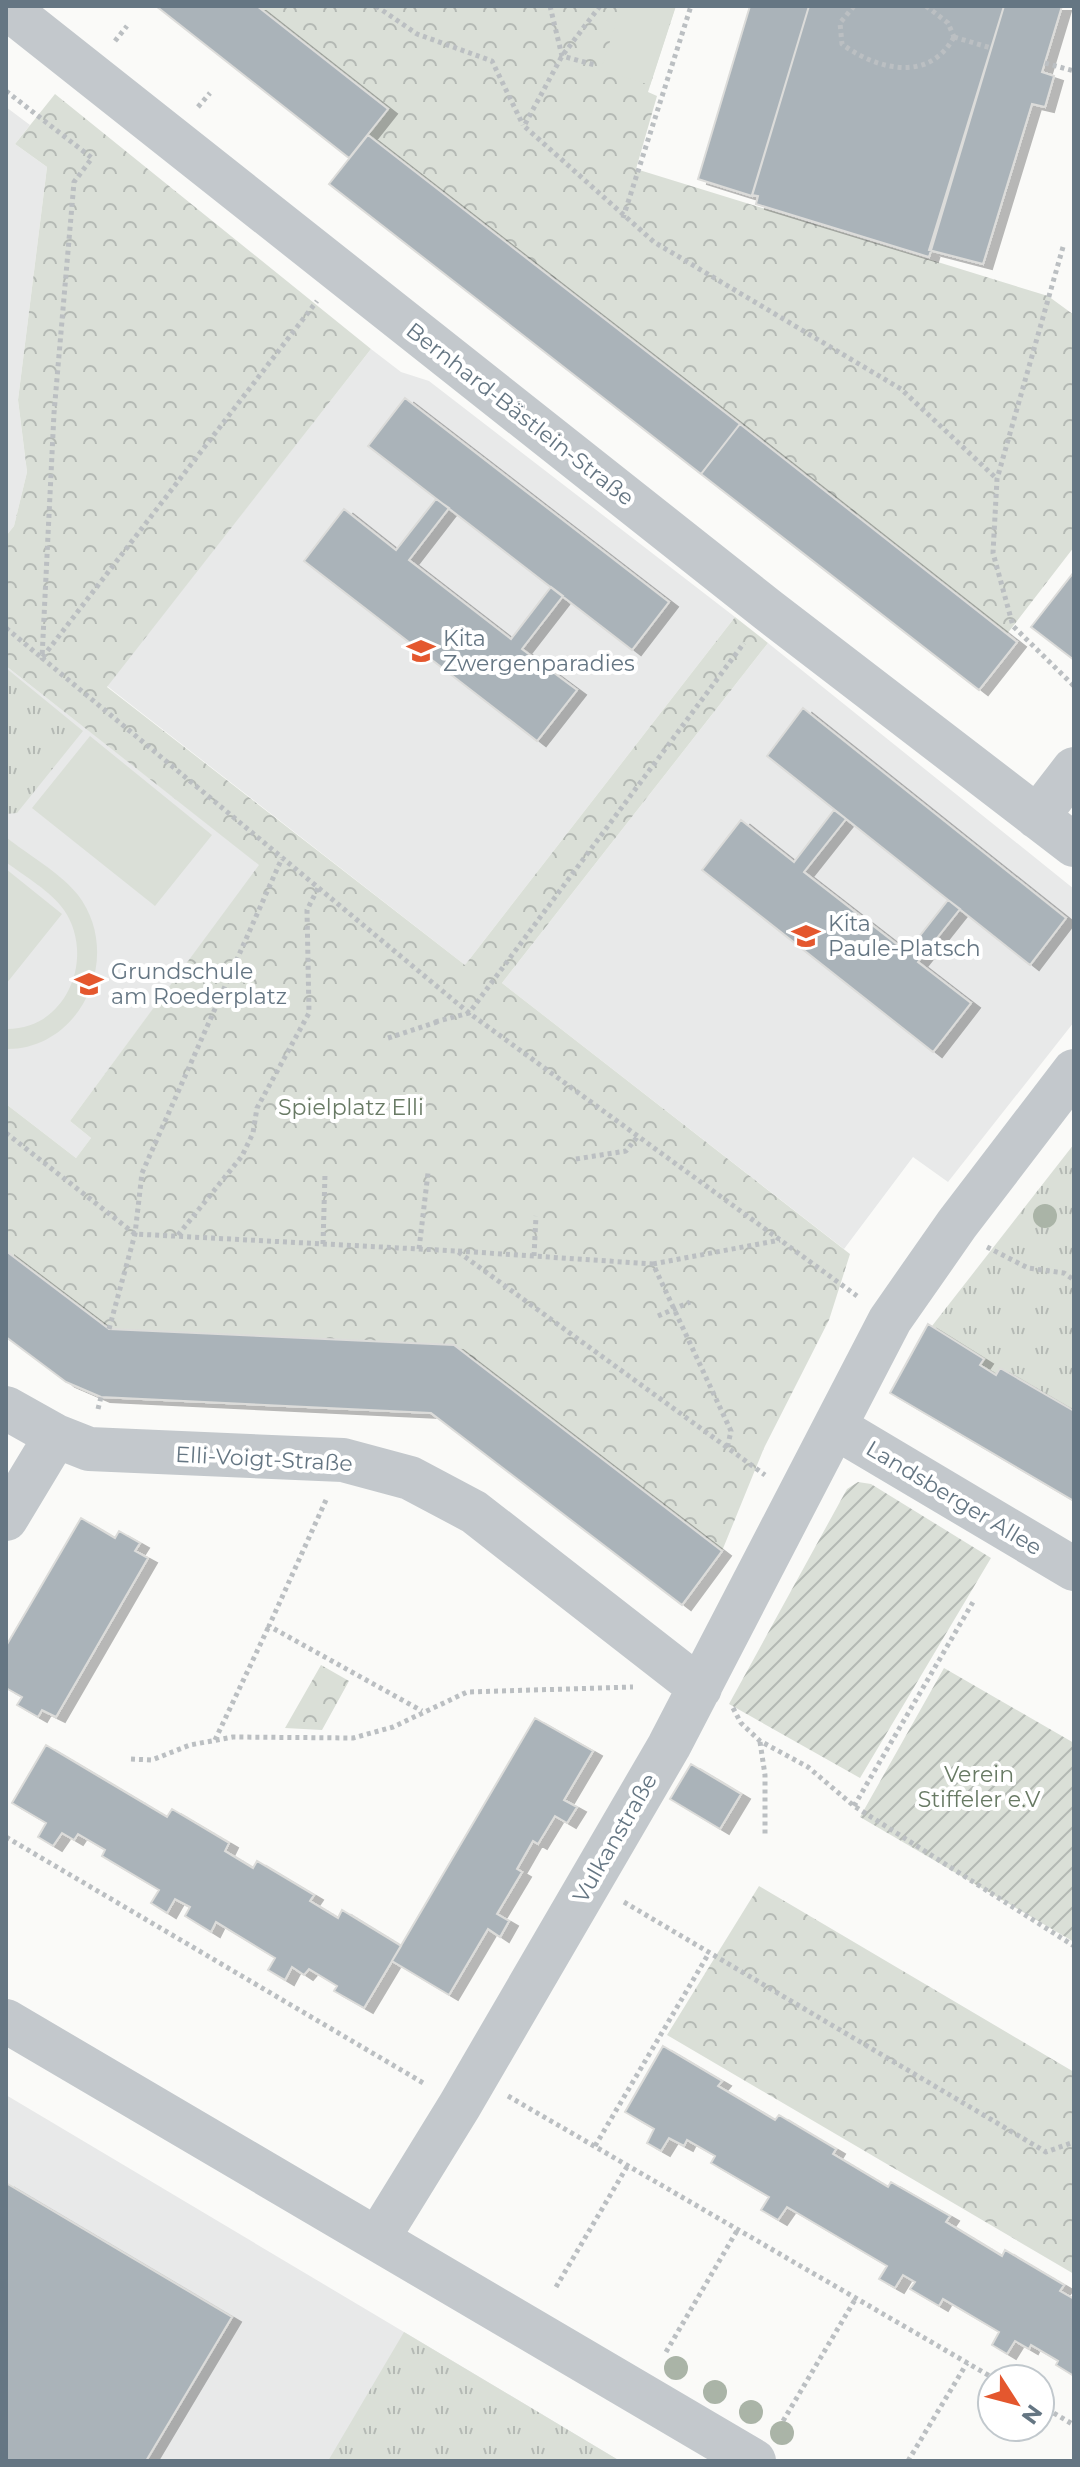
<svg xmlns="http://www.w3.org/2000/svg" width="1080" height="2467" viewBox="0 0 1080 2467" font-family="Montserrat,sans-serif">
	<defs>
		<pattern id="grass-tufts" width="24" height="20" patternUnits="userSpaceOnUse" patternTransform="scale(2)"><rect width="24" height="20" fill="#dadfd7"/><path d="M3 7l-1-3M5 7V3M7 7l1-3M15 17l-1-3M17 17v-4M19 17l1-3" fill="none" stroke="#b4b9b4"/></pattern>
		<pattern id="park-crowns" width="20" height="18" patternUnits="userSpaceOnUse" patternTransform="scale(2)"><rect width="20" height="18" fill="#dadfd7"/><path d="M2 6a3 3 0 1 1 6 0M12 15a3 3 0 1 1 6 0" fill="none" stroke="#b4b9b4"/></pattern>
		<pattern id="garden-furrows" width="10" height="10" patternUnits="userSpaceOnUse" patternTransform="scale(2)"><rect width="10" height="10" fill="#dadfd7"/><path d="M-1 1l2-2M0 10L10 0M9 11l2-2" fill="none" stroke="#b4b9b4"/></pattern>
		<filter id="shadow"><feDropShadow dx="9" dy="5" stdDeviation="0" flood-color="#0004"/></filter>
	</defs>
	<rect width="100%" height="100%" fill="#fafaf8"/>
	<path fill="#e8e9e9" d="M 6,107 L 30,125 L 15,144 L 47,167 L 18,400 L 27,472 L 14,526 L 6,536 Z
		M 371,349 L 401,372 L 429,381 L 735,617 L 465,965 L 107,686 Z
		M 768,643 L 1074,889 L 1074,1022 L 948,1182 L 913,1157 L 844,1249 L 502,983 Z
		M 6,666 L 260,865 L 70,1121 L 91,1138 L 76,1158 L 6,1104 Z
		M 6,2095 L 404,2332 L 620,2461 L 6,2461 Z"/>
	<path fill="url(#grass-tufts)" d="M 6,668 L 83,731 L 17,813 L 6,814 Z
		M 1074,1144 L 1074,1411 L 1000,1368 L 996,1375 L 980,1365 L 984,1359 L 932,1326 Z
		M 404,2332 L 620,2461 L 328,2461 Z"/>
	<path fill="url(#park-crowns)" d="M 257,6 L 676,6 L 648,92 L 657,96 L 636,169 L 1048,296 L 1074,315 L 1074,547 L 1007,634 L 368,135 L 388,108 Z
		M 55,94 L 371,349 L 107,687 L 465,965 L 735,617 L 768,643 L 502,983 L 850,1254 L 829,1320 L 764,1448 L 722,1551 L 454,1345 L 109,1329 L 6,1251 L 6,1104 L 76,1158 L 91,1138 L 70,1121 L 259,865 L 6,666 L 6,536 L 14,526 L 27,472 L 18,400 L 47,167 L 15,144 Z
		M 321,1665 L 349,1681 L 322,1730 L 285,1728 Z
		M 759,1886 L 1074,2072 L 1074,2274 L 667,2035 Z"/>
	<path fill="url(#garden-furrows)" d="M 858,1482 L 871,1484 L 991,1558 L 860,1778 L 729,1704 L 847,1489 Z
		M 944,1668 L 1074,1743 L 1074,1942 L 860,1817 Z"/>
	<path fill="#dadfd7" d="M 621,6 L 675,8 L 650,85 L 601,70 Z
		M 90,736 L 212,835 L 155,906 L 32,808 Z
		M 6,837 C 28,855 61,873 78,895 C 124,955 82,1050 6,1049 L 6,1029 C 67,1030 96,957 64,910 C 51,891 24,876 6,862 Z
		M 6,869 L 62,914 L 6,984 Z"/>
	<path fill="#aab3b9" stroke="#dcdcda" stroke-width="2" filter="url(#shadow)" d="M 156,6 L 257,6 L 388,109 L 349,158 Z
		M 750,6 L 809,6 L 752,196 L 698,179 Z
		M 809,6 L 1004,6 L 929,257 L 756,204 L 758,196 L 752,195 Z
		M 1004,6 L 1062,6 L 1042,72 L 1054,76 L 1045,107 L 1032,104 L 983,264 L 929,250 Z
		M 368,135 L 740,424 L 701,474 L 329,184 Z
		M 405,398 L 669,602 L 632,650 L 368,446 Z
		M 740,424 L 1017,642 L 979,690 L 701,474 Z
		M 436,499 L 449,508 L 409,560 L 511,639 L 551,587 L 563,596 L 522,649 L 577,690 L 537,741 L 304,561 L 344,509 L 396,550 Z
		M 1074,572 L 1074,660 L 1031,627 Z
		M 803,708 L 1066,918 L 1030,965 L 767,756 Z
		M 834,810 L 846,819 L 804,872 L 907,952 L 948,900 L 960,909 L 918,962 L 971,1003 L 933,1052 L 702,870 L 741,820 L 794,862 Z
		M 6,1251 L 109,1329 L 454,1345 L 722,1551 L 682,1605 L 431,1413 L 101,1397 L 66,1382 L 6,1337 Z
		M 928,1324 L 984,1359 L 980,1365 L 996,1375 L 1000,1368 L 1074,1411 L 1074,1501 L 890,1393 Z
		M 81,1518 L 115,1538 L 119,1531 L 140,1543 L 135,1551 L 148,1558 L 56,1717 L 42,1710 L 38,1717 L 17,1705 L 22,1697 L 6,1688 L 6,1646 Z
		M 535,1718 L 593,1751 L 564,1800 L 577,1807 L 567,1823 L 555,1816 L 538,1844 L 533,1841 L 517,1869 L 522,1872 L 497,1914 L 509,1921 L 500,1937 L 488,1929 L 449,1995 L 392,1961 Z
		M 46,1745 L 167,1817 L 172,1809 L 229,1843 L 225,1851 L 253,1868 L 257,1861 L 314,1895 L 310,1901 L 338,1918 L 342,1910 L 401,1946 L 364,2008 L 334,1991 L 337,1986 L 309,1969 L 304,1975 L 292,1967 L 285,1980 L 268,1970 L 275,1958 L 216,1922 L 211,1932 L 185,1916 L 190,1907 L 175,1899 L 167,1913 L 151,1903 L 159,1890 L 102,1856 L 105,1850 L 78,1834 L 74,1840 L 62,1833 L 53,1846 L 38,1837 L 46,1823 L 12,1803 Z
		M 691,1764 L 741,1794 L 720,1829 L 670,1799 Z
		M 663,2046 L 722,2081 L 718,2086 L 775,2120 L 779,2115 L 836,2149 L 833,2154 L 888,2187 L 891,2182 L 950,2216 L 946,2222 L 1002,2256 L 1005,2250 L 1064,2285 L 1060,2291 L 1074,2299 L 1074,2376 L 1056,2365 L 1058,2361 L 1031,2345 L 1029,2349 L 1015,2341 L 1007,2354 L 992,2345 L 999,2332 L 943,2299 L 939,2306 L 910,2289 L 915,2282 L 903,2275 L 895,2288 L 879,2279 L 887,2266 L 787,2207 L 778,2220 L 761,2210 L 769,2197 L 711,2163 L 715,2156 L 687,2140 L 684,2146 L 669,2138 L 661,2151 L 647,2143 L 654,2129 L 625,2112 Z
		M 6,2183 L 232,2317 L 146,2461 L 6,2461 Z"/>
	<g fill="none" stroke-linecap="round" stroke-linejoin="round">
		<path stroke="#bbbfc2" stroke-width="5" stroke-dasharray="4 4" stroke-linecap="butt" d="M 376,6 L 417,34 L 492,61 L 523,125
			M 550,6 L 562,56 L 595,65
			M 600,6 L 562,56 L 524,126 L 654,242 L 901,389 L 997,479
			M 854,6 L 840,23 L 842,44 C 877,70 929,83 954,37
			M 926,6 L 948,23 L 954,37
			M 954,37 L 991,48
			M 115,41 L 127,26
			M 1045,63 L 1074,71
			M 6,91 L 92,158 L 74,182 L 54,413 L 42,658 L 469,1013 L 857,1296
			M 198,107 L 210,93
			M 623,218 L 691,6
			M 1063,247 L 997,479 L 993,553 L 1013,626 L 1074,686
			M 6,628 L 42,658 L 317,301
			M 435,1022 L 469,1013 L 744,643
			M 388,1038 L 437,1022
			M 6,1133 L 135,1234 L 457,1251 L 765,1475
			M 576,1159 L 626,1151 L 638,1136
			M 178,1235 L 242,1156 L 253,1133 L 257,1108 L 309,1013 L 307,910 L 318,888
			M 323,1244 L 325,1174
			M 987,1247 L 1028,1268 L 1064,1273 L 1074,1280
			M 419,1249 L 428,1173
			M 458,1251 L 653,1264 L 731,1431 L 727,1449
			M 534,1256 L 536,1216
			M 653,1264 L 780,1240
			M 658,1316 L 690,1302
			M 109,1329 L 135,1234 L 142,1173 L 282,858
			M 98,1409 L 101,1397
			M 326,1500 L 269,1626 L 422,1711
			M 733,1708 L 741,1723 L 760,1741 L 808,1767 L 854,1806 L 1074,1946
			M 215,1740 L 269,1626
			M 760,1742 L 765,1775 L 765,1835
			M 131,1759 L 152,1760 L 190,1745 L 233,1737 L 353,1738 L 393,1727 L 467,1692 L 633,1687
			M 854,1806 L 973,1602
			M 6,1837 L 425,2084
			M 624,1902 L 1046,2152 L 1074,2142
			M 508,2096 L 995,2379
			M 595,2146 L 709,1953
			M 556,2287 L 628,2165
			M 666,2352 L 738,2229
			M 1040,2405 L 1074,2425
			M 783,2421 L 856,2298
			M 908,2461 L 967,2363"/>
		<path stroke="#c3c8cc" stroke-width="44" d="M 6,7 L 768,610 L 1074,845
			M 1037,817 L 1074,769
			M 6,1408 L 56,1436 L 89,1449 L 343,1460 L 410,1478 L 474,1512 L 700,1688
			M 835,1427 L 1074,1569
			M 6,1519 L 56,1436
			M 6,2021 L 754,2461
			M 378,2238 L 460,2105 L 669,1746 L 890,1320 L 957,1224 L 1074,1071"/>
	</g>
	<g fill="#aab4a7">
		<circle cx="1045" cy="1216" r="12"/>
		<circle cx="676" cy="2368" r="12"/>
		<circle cx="715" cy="2392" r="12"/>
		<circle cx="751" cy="2412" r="12"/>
		<circle cx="782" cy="2433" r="12"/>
	</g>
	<defs>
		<symbol id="school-bare" viewBox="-9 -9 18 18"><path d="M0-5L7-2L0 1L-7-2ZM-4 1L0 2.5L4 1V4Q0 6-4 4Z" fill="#e4572e" stroke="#fff" stroke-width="2.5" paint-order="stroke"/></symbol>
	</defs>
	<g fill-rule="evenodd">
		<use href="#school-bare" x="401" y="631" width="40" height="40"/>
		<use href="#school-bare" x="786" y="916" width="40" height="40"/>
		<use href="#school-bare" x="69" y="964" width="40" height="40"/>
	</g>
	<g text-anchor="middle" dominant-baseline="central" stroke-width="8" stroke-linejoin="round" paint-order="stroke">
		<g font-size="22" fill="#657683" stroke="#fff">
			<text transform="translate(520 414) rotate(38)">Bernhard-Bästlein-Straße</text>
			<text transform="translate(264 1459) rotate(3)">Elli-Voigt-Straße</text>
			<text transform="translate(954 1498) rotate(31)">Landsberger Allee</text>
			<text transform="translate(615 1838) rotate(-60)">Vulkanstraße</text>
		</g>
		<g font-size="22" fill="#657683" stroke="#fff" text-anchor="start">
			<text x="443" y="638">Kita<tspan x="443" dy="25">Zwergenparadies</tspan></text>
			<text x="828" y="923">Kita<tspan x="828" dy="25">Paule-Platsch</tspan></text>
			<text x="111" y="971">Grundschule<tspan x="111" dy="25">am Roederplatz</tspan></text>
		</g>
		<g font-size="22" fill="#687a64" stroke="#fff">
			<text x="351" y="1107">Spielplatz Elli</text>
			<text x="979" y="1774">Verein<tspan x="979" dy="25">Stiffeler e.V</tspan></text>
		</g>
	</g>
	<rect width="1080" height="2467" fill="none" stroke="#657683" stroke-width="16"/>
	<g transform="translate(1016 2403) rotate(126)"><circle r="38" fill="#ffffff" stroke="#c1c8cd" stroke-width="2"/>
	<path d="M0-6L14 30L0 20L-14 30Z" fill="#e4572e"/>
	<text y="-12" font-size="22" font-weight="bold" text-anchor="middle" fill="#657683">N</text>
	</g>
</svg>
